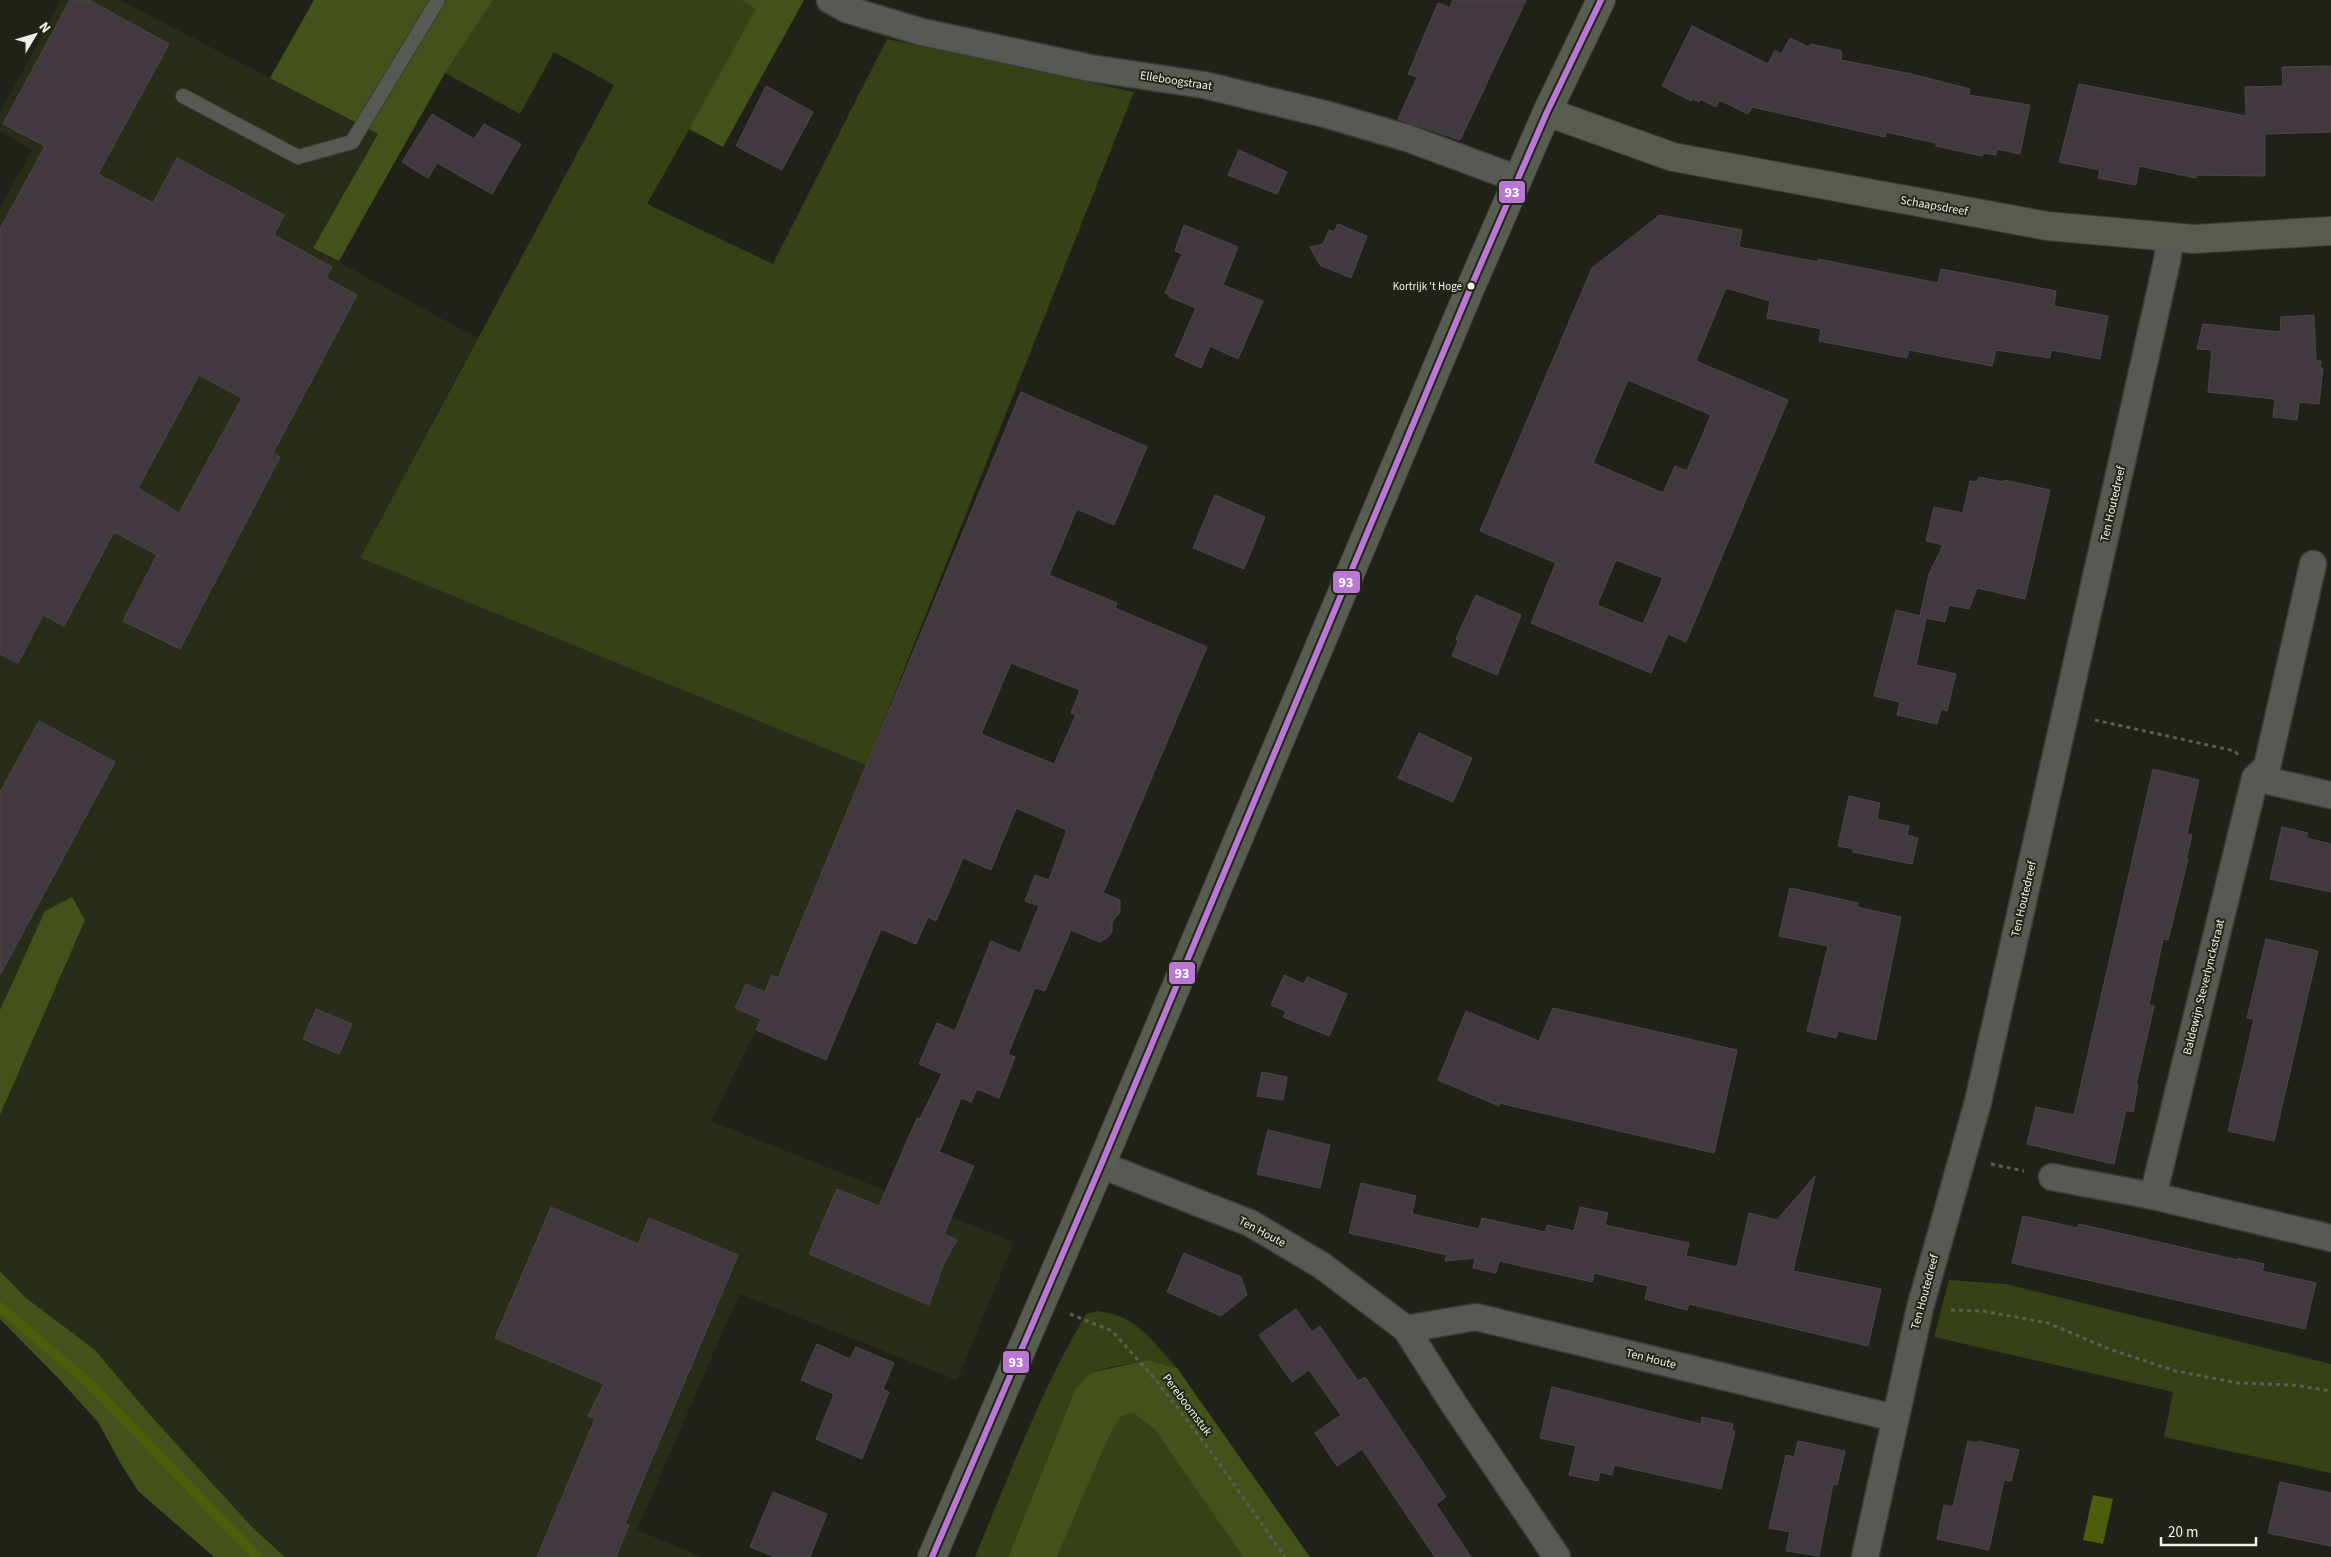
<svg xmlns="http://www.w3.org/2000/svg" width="2331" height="1557" viewBox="0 0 2331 1557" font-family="'Source Sans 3',sans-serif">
	<rect width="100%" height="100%" fill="#20221a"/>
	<path fill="#272d18" d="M 61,0 L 120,0 L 378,134 L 313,248 L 477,338 L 360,558 L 866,765 L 778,978 L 772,976 L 766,989 L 771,994 L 746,984 L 735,1008 L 761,1019 L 711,1121 L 1014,1242 L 957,1380 L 739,1294 L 637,1530 L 702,1557 L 285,1557 L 251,1526 L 152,1417 L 94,1349 L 26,1298 L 0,1271 L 0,1115 L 85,920 L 45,911 L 0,1010 L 0,208 L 32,150 L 0,131 L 0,113 Z"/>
	<path fill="#364215" d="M 493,0 L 741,0 L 757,9 L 647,204 L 773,264 L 887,39 L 1134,92 L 866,765 L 360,558 L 614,85 L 554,52 L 520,114 L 445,73 Z
		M 1949,1280 L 2006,1284 L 2331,1364 L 2331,1473 L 2164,1437 L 2173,1392 L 1934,1337 Z
		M 1098,1311 C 1138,1316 1151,1340 1177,1368 L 1147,1360 L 1111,1367 L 1090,1373 L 1075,1389 L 1008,1557 L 975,1557 C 1009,1475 1041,1391 1086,1314 Z
		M 1134,1413 L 1155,1430 L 1243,1557 L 1057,1557 L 1108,1439 L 1121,1416 Z"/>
	<path fill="#43521b" d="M 314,0 L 493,0 L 445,73 L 339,261 L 313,248 L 378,134 L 270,78 Z
		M 741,0 L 804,0 L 723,147 L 689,129 L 756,9 Z
		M 72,897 L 85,920 L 0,1115 L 0,1010 L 45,911 Z
		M 0,1271 L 26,1298 L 94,1349 L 152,1417 L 251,1526 L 285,1557 L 214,1557 L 138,1491 L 121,1464 L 98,1422 L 59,1379 L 0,1319 Z
		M 1147,1360 L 1177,1368 L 1310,1557 L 1243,1557 L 1155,1430 L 1134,1413 L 1121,1416 L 1108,1439 L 1057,1557 L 1008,1557 L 1075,1389 L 1090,1373 Z"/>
	<path fill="#4c5d0b" d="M 2093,1495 L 2113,1499 L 2103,1544 L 2083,1540 Z"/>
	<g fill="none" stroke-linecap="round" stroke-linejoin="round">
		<path stroke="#4c5d0b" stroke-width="10" d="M 0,1307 L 93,1387 L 257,1557"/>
	</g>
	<path fill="#423940" stroke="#4a4847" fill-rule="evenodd" d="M 70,0 L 89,0 L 169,44 L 98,174 L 153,203 L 177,158 L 284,215 L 274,235 L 332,267 L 326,278 L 357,295 L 273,453 L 280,457 L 180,649 L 123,621 L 157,555 L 114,532 L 64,626 L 43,615 L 18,663 L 0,654 L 0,229 L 45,146 L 3,124 ZM 199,375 L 242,398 L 179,513 L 138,488 Z
		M 1453,0 L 1526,0 L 1460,140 L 1398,119 L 1417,77 L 1408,74 L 1438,3 L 1450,8 Z
		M 1692,26 L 1768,64 L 1775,50 L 1781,54 L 1790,38 L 1809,47 L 1811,44 L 1842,51 L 1841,60 L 1911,74 L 1970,89 L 1969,95 L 2030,105 L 2020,154 L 1997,149 L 1996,155 L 1983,153 L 1982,156 L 1936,146 L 1936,143 L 1886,132 L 1885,137 L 1752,107 L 1748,114 L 1719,100 L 1716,107 L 1700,99 L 1699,102 L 1692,99 L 1691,101 L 1662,86 Z
		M 2331,66 L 2331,132 L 2265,134 L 2265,176 L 2197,175 L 2196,178 L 2139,166 L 2136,185 L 2098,178 L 2100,170 L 2059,162 L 2079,84 L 2246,116 L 2245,87 L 2283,86 L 2282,67 Z
		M 766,86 L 813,112 L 782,170 L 736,146 Z
		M 432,114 L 474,139 L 484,124 L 521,144 L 492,194 L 437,163 L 428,178 L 402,162 Z
		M 1239,150 L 1287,172 L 1277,194 L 1228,175 Z
		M 1660,215 L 1742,230 L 1739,247 L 1818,262 L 1818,259 L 1938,283 L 1941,269 L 2056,291 L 2054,306 L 2108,316 L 2100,359 L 2051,350 L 2050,358 L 1996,350 L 1992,366 L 1909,350 L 1907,358 L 1819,341 L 1821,329 L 1767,318 L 1770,301 L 1726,288 L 1696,361 L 1788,400 L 1686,642 L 1668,634 L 1651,673 L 1531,623 L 1556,563 L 1480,531 L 1592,268 ZM 1628,380 L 1711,415 L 1687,471 L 1675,466 L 1663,493 L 1593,463 ZM 1616,560 L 1663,578 L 1643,624 L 1597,605 Z
		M 1338,224 L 1367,236 L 1351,278 L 1320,265 L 1310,247 L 1323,244 L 1329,230 L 1334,232 Z
		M 1184,225 L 1238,247 L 1223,285 L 1263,301 L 1238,359 L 1210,346 L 1201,368 L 1175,356 L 1196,308 L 1169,297 L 1170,295 L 1165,293 L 1182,254 L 1175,251 Z
		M 2314,315 L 2316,360 L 2321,361 L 2320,368 L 2323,368 L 2319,404 L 2299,402 L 2297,420 L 2273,417 L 2275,399 L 2208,392 L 2212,350 L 2197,349 L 2203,324 L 2280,332 L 2281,317 Z
		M 1021,392 L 1147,447 L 1114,525 L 1077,509 L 1049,575 L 1117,603 L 1115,608 L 1207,647 L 1103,893 L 1120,900 L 1120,912 L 1112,922 L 1112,932 L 1108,937 L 1100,942 L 1071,930 L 1045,991 L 1035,988 L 1008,1054 L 1015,1057 L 999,1098 L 977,1089 L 971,1102 L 961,1098 L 939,1152 L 974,1166 L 944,1234 L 957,1240 L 943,1265 L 929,1305 L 809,1254 L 837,1189 L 879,1206 L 917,1118 L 920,1119 L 942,1074 L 919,1064 L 937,1023 L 955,1031 L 991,941 L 1020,953 L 1039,906 L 1025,901 L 1035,875 L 1049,880 L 1067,830 L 1016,808 L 991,870 L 963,858 L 936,921 L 928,917 L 916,944 L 881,929 L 826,1060 L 756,1030 L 761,1019 L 735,1008 L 746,984 L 765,992 L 772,975 L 778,978 ZM 1011,663 L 1080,690 L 1071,713 L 1076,715 L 1054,764 L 981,734 Z
		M 1979,477 L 2003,482 L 2004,480 L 2050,490 L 2025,599 L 1977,588 L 1969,609 L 1949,605 L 1945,622 L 1926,618 L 1916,665 L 1956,674 L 1947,711 L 1941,709 L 1937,724 L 1897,715 L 1900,702 L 1874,696 L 1896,610 L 1920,616 L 1929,574 L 1943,545 L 1926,541 L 1934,507 L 1963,513 L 1970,481 L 1977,482 Z
		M 1215,495 L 1265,517 L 1244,569 L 1193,548 Z
		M 1476,595 L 1521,615 L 1497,675 L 1452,656 L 1458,641 L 1456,639 Z
		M 39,721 L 115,762 L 0,975 L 0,792 Z
		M 1419,733 L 1472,758 L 1453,802 L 1398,778 Z
		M 2153,769 L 2199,780 L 2187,834 L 2192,835 L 2186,859 L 2188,859 L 2168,940 L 2163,939 L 2149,1005 L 2154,1006 L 2136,1085 L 2138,1085 L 2133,1112 L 2126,1110 L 2114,1164 L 2027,1144 L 2036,1107 L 2074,1115 Z
		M 1849,796 L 1880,803 L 1877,819 L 1909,826 L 1907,835 L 1918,838 L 1912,864 L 1853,852 L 1853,849 L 1838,846 Z
		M 2282,827 L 2308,833 L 2306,838 L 2331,844 L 2331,892 L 2270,879 Z
		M 1790,888 L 1858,903 L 1857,907 L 1901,917 L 1876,1040 L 1838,1031 L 1836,1038 L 1807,1031 L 1828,946 L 1779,936 Z
		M 2266,939 L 2318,951 L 2274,1141 L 2228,1131 L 2254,1019 L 2247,1018 Z
		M 1284,975 L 1304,984 L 1307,977 L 1347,994 L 1329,1036 L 1283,1017 L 1286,1011 L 1271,1005 Z
		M 1553,1008 L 1737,1050 L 1714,1153 L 1499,1103 L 1499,1106 L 1438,1080 L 1466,1011 L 1539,1041 Z
		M 316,1009 L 352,1024 L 339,1054 L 303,1039 Z
		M 1262,1072 L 1287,1077 L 1283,1100 L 1257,1096 Z
		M 1268,1130 L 1330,1145 L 1320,1188 L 1257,1174 Z
		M 1815,1176 L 1793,1271 L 1881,1289 L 1868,1346 L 1689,1304 L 1687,1310 L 1645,1299 L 1648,1286 L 1594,1273 L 1592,1282 L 1499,1261 L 1496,1273 L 1473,1268 L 1475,1258 L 1445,1261 L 1447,1255 L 1349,1233 L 1361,1183 L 1416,1196 L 1412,1214 L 1479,1229 L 1482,1218 L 1545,1232 L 1547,1225 L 1574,1231 L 1580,1207 L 1608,1213 L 1605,1225 L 1689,1243 L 1686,1256 L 1737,1267 L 1749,1213 L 1777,1220 Z
		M 551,1207 L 638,1244 L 649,1218 L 738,1255 L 625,1523 L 629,1525 L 616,1557 L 537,1557 L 595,1419 L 588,1416 L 604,1384 L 495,1338 Z
		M 2023,1216 L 2078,1228 L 2079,1224 L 2238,1260 L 2238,1258 L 2264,1264 L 2262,1271 L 2316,1283 L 2305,1329 L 2012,1263 Z
		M 1184,1253 L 1241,1277 L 1247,1295 L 1221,1316 L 1167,1292 Z
		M 1296,1309 L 1312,1332 L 1320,1326 L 1358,1381 L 1365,1377 L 1446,1497 L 1436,1504 L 1471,1557 L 1435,1557 L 1362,1449 L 1337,1466 L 1315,1433 L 1341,1415 L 1309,1370 L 1292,1382 L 1259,1335 Z
		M 817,1344 L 850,1359 L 856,1347 L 894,1363 L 883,1389 L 889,1392 L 862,1459 L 816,1439 L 834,1394 L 801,1380 Z
		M 1552,1387 L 1701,1424 L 1702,1417 L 1733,1424 L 1732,1430 L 1735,1431 L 1721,1489 L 1614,1465 L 1612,1475 L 1600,1472 L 1598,1481 L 1569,1475 L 1576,1446 L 1540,1438 Z
		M 1798,1441 L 1845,1451 L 1837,1485 L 1833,1484 L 1819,1556 L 1786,1551 L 1790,1532 L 1769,1528 L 1786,1455 L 1794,1457 Z
		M 1968,1441 L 1978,1443 L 1978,1441 L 2019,1450 L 2011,1481 L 2004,1480 L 1989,1550 L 1937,1539 L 1944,1505 L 1953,1507 Z
		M 2280,1482 L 2331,1493 L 2331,1546 L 2268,1533 Z
		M 773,1492 L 827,1514 L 810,1557 L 775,1557 L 750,1547 Z"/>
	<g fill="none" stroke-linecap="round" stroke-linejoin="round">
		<defs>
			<path id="lane" d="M 183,96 L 298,157 L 352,142 L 438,0"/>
			<path id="street" d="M 830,0 L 846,9 L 922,32 L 1090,68 L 1204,85 L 1325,114 L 1407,138 L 1518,179
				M 2255,778 L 2267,767 L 2313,564
				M 2331,795 L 2255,778 L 2153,1196 L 2331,1238
				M 1101,1165 L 1250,1223 L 1321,1265 L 1406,1329 L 1451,1400 L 1557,1557
				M 2052,1177 L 2153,1196
				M 1406,1329 L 1476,1317 L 1895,1418
				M 1865,1557 L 1920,1308 L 1978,1102 L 2167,261 L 2170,238"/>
			<path id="secondary" d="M 1547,112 L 1673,157 L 2047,226 L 2193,239 L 2331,231"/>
			<path id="primary" d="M 932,1557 L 1101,1165 L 1470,289 L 1547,112 L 1601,0"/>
		</defs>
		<use href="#lane" stroke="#3b3d37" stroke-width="16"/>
		<use href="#street" stroke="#3b3d37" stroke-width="29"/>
		<use href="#secondary" stroke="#3b3d37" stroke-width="30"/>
		<use href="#primary" stroke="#3b3d37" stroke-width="30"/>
		<path stroke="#5c5e56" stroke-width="3" stroke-dasharray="4 4" stroke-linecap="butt" d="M 2095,720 L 2235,751 L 2238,755
			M 1991,1164 L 2024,1171
			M 1951,1310 L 1983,1311 L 2048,1323 L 2109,1349 L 2176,1371 L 2238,1383 L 2293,1385 L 2331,1391
			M 1070,1314 L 1112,1331 L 1155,1379 L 1209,1449 L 1285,1557"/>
		<use href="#lane" stroke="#575953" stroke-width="14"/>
		<use href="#street" stroke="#575953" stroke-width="26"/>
		<use href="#secondary" stroke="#585b52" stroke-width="28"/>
		<use href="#primary" stroke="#595d51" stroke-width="28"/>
		<defs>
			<path id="bus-1" d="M 932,1557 L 1101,1165 L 1470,289 L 1547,112 L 1601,0"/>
		</defs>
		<use href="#bus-1" stroke="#212616" stroke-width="10"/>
		<use href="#bus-1" stroke="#ba77d6" stroke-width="6"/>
	</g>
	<circle fill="#eff3e9" stroke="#212616" stroke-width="2" cx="1471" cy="286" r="4.5"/>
	<g text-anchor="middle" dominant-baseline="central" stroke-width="4" stroke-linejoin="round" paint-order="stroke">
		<g font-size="11" fill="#eff3e9" stroke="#212616" text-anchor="end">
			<text x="1462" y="286">Kortrijk 't Hoge</text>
		</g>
		<g font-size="12" fill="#eff3e9" stroke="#212616">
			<text transform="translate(1176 81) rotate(9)">Elleboogstraat</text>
			<text transform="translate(1934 206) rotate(10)">Schaapsdreef</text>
			<text transform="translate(2113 504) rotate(-77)">Ten Houtedreef</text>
			<text transform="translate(2024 899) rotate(-77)">Ten Houtedreef</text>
			<text transform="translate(2204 987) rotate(-76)">Baldewijn Steverlynckstraat</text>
			<text transform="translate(1262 1232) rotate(28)">Ten Houte</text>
			<text transform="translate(1925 1292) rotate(-75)">Ten Houtedreef</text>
			<text transform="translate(1651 1359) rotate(14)">Ten Houte</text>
			<text transform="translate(1187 1405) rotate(53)">Pereboomstuk</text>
		</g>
	</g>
	<g stroke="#212616" stroke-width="2">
		<rect x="1498" y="180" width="28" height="24" rx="5" fill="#ba77d6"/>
		<rect x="1332" y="570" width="29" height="24" rx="5" fill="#ba77d6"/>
		<rect x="1168" y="961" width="28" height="24" rx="5" fill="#ba77d6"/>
		<rect x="1002" y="1350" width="28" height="24" rx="5" fill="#ba77d6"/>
	</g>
	<g font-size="14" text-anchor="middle" font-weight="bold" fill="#fff">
		<text x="1512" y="197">93</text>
		<text x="1346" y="587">93</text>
		<text x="1182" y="978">93</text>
		<text x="1016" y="1367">93</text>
	</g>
	<g transform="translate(35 35) rotate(52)" stroke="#212616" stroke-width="4" paint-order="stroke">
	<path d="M0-4L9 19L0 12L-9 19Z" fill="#eff3e9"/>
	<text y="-8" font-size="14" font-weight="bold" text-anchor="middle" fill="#eff3e9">N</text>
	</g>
	<path d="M2161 1537v8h95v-8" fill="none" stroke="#eff3e9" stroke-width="2.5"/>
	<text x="2168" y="1537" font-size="15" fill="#eff3e9" stroke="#212616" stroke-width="4" paint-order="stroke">20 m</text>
</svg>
